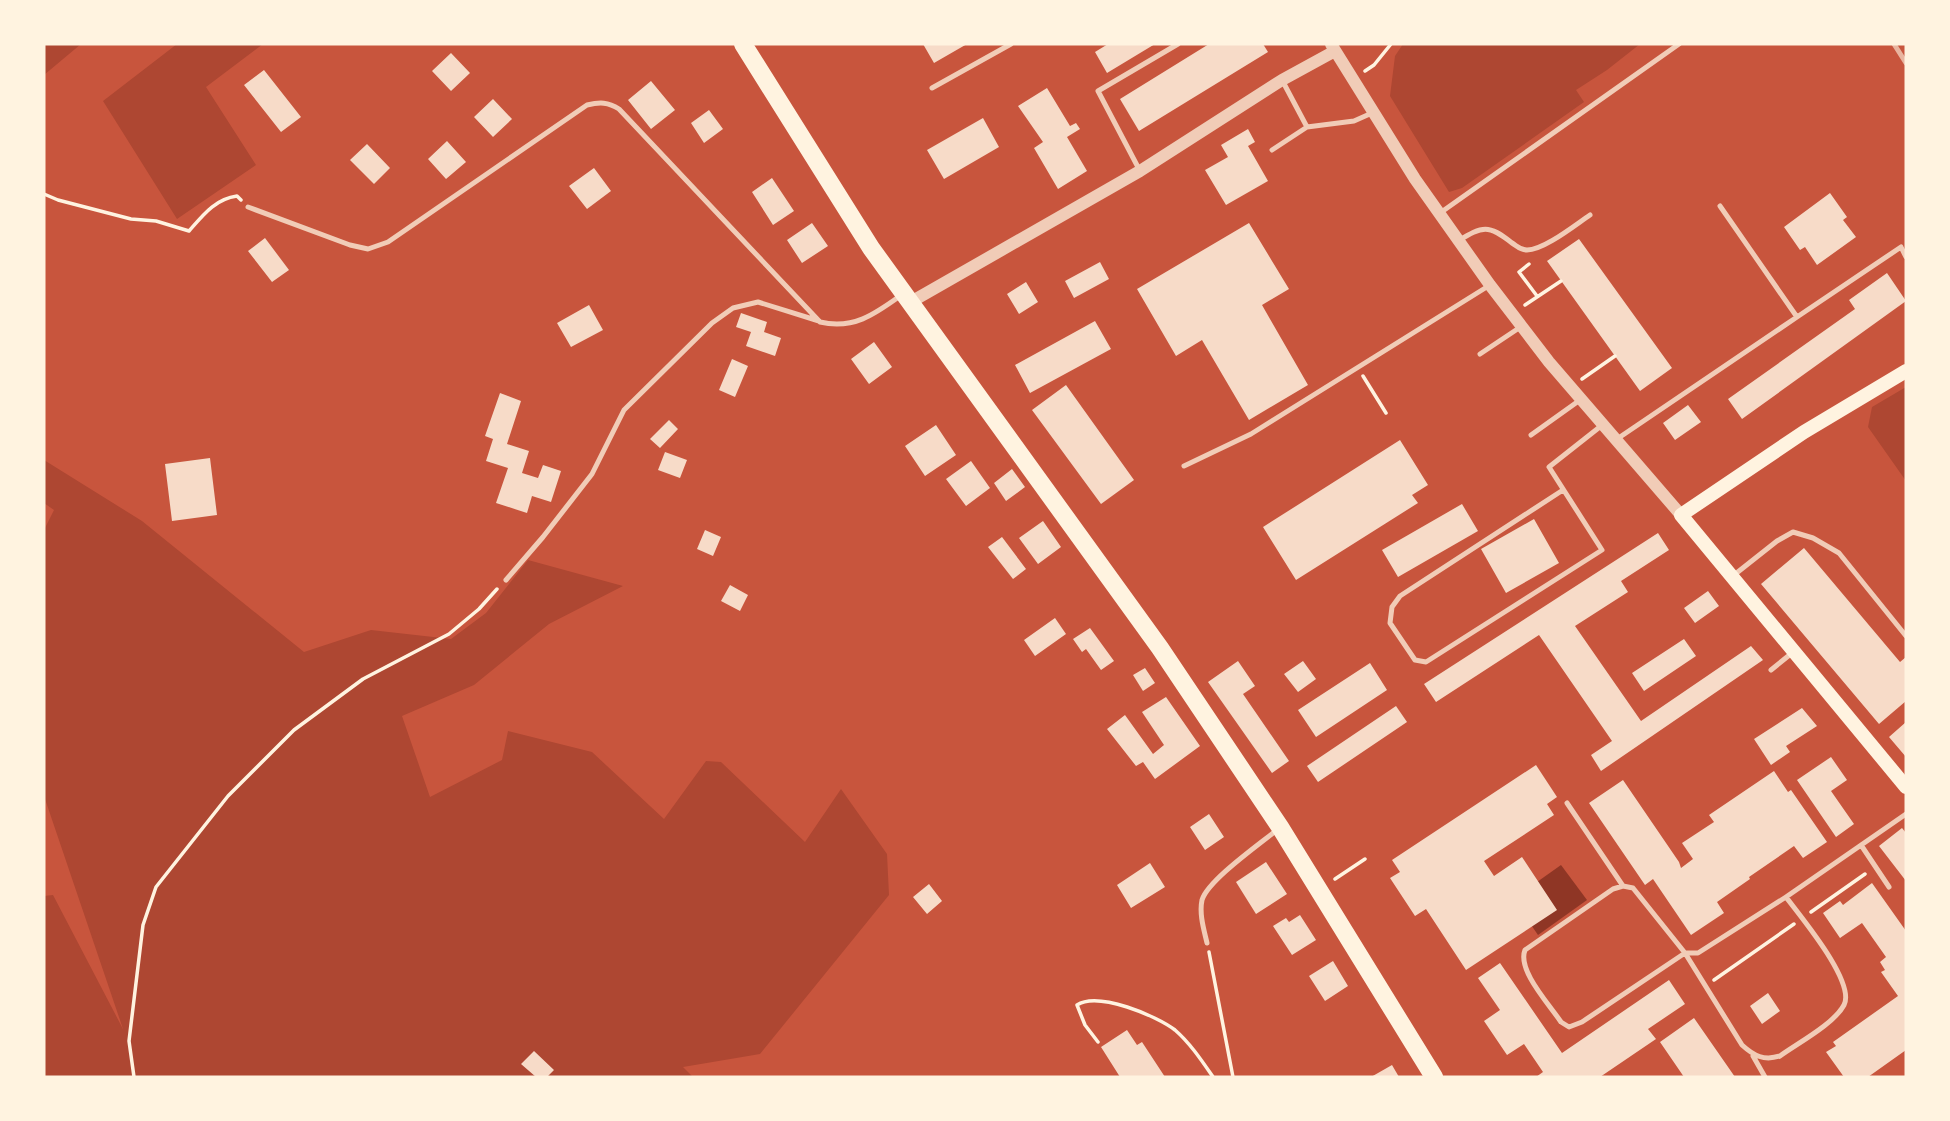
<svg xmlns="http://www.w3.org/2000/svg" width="1950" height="1121" viewBox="0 0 1950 1121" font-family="'Asap Condensed',sans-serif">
	<rect width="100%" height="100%" fill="#c8553d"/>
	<path fill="#ae4732" d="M 44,44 L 81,44 L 44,75 Z
		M 177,44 L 263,44 L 206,87 L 256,165 L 177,219 L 103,101 Z
		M 1403,44 L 1640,44 L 1607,70 L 1576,90 L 1584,102 L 1462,188 L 1449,192 L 1390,96 L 1395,56 Z
		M 1906,387 L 1906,481 L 1868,427 L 1872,407 Z
		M 44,460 L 142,521 L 304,652 L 371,630 L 451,639 L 486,613 L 528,560 L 623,586 L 549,624 L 474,685 L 402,716 L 430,797 L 502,760 L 508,731 L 592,752 L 664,819 L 706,761 L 721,762 L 805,842 L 841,789 L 887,854 L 889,895 L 760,1054 L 683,1067 L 693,1077 L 44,1077 L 44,896 L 53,895 L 123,1029 L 44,796 L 44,530 L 54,510 L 44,503 Z"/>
	<path fill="#8f3625" d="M 1561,865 L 1587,900 L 1538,935 L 1513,899 Z"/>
	<path fill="#f7dbc8" d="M 923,44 L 967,44 L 934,63 Z
		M 1108,44 L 1155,44 L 1107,73 L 1095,52 Z
		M 1209,44 L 1263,44 L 1268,52 L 1139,131 L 1120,99 Z
		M 451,53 L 470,73 L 451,91 L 432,71 Z
		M 264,70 L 301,117 L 281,132 L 244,85 Z
		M 651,81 L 675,110 L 651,129 L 628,100 Z
		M 1047,88 L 1070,126 L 1076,123 L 1080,129 L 1067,137 L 1087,171 L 1058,189 L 1034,148 L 1043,142 L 1018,106 Z
		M 493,99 L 512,119 L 493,137 L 474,117 Z
		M 709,110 L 723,129 L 704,143 L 691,123 Z
		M 983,118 L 999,147 L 944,179 L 927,150 Z
		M 1248,129 L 1255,142 L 1248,146 L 1268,181 L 1226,205 L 1205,170 L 1228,157 L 1221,145 Z
		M 447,141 L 466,162 L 446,179 L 428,159 Z
		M 367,144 L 390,168 L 374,184 L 350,160 Z
		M 594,168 L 611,191 L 587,209 L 569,186 Z
		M 772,178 L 794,211 L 773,225 L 752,192 Z
		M 1830,193 L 1847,217 L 1843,220 L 1856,237 L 1817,265 L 1805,247 L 1800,250 L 1784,227 Z
		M 812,223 L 828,246 L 802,263 L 787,240 Z
		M 1249,223 L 1289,289 L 1262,305 L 1308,385 L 1249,420 L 1202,340 L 1176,356 L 1137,289 Z
		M 265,238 L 289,270 L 272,282 L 248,251 Z
		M 1579,239 L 1672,368 L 1640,391 L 1547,261 Z
		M 1100,262 L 1109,279 L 1074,298 L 1065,281 Z
		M 1887,273 L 1906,301 L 1742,419 L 1728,399 L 1855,309 L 1849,300 Z
		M 1026,282 L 1038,302 L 1019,314 L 1007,294 Z
		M 589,305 L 603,330 L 571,347 L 557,323 Z
		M 741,313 L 767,322 L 764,332 L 781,338 L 775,356 L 746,346 L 751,332 L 736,327 Z
		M 1095,321 L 1111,349 L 1030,393 L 1015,365 Z
		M 874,342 L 892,367 L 869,384 L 851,359 Z
		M 732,359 L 748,366 L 735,397 L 719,390 Z
		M 1066,385 L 1134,480 L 1101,504 L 1032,410 Z
		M 500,393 L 521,401 L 507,444 L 529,451 L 522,473 L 538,478 L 543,465 L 561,471 L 551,502 L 532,496 L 527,513 L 496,503 L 508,468 L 486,461 L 493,439 L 485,436 Z
		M 1688,405 L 1701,422 L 1675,440 L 1663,423 Z
		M 669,420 L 678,429 L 660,448 L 650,439 Z
		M 936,425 L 956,455 L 925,476 L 905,446 Z
		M 1400,440 L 1428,485 L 1412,495 L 1418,503 L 1296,580 L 1263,527 Z
		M 665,452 L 687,460 L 680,478 L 658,470 Z
		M 210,458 L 217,515 L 172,521 L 165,464 Z
		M 971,461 L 990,488 L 966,506 L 946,479 Z
		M 1012,469 L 1025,487 L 1006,501 L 994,483 Z
		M 1462,504 L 1478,531 L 1398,577 L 1382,550 Z
		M 1534,519 L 1559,563 L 1506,593 L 1481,549 Z
		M 1043,521 L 1061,547 L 1038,564 L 1019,538 Z
		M 705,530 L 721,537 L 713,556 L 697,549 Z
		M 1658,533 L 1669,550 L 1621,581 L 1628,592 L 1575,626 L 1641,721 L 1751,646 L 1763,660 L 1601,771 L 1591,755 L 1612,741 L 1539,635 L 1436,702 L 1424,684 Z
		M 1002,537 L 1026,569 L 1013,579 L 988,547 Z
		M 1804,548 L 1900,662 L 1906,657 L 1906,701 L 1879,724 L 1761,584 Z
		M 730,585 L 748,595 L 740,611 L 721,601 Z
		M 1708,591 L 1719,606 L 1695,623 L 1684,608 Z
		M 1055,618 L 1066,634 L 1035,656 L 1024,640 Z
		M 1090,628 L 1114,661 L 1101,670 L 1086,649 L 1082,652 L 1073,639 Z
		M 1684,639 L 1696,656 L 1644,691 L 1632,673 Z
		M 1238,661 L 1255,686 L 1243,694 L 1289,761 L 1272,773 L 1208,682 Z
		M 1303,661 L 1316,679 L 1298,692 L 1284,674 Z
		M 1370,663 L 1387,690 L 1316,737 L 1298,710 Z
		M 1145,668 L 1155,683 L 1143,691 L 1133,675 Z
		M 1166,697 L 1200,746 L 1155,779 L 1143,762 L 1136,766 L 1107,729 L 1125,715 L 1153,754 L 1164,745 L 1142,712 Z
		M 1396,706 L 1407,722 L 1318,782 L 1307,766 Z
		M 1802,708 L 1817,726 L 1786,746 L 1790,752 L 1771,765 L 1754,739 Z
		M 1906,722 L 1906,757 L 1889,737 Z
		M 1831,757 L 1847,780 L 1831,791 L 1854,824 L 1836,837 L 1797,780 Z
		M 1536,765 L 1557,797 L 1547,804 L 1554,815 L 1484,861 L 1494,876 L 1522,857 L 1557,910 L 1466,970 L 1426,909 L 1415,916 L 1390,878 L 1400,872 L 1392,860 Z
		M 1774,771 L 1788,792 L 1791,790 L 1827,842 L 1803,858 L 1794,846 L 1749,877 L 1750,879 L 1717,902 L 1724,913 L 1691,935 L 1653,879 L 1645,885 L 1589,803 L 1623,780 L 1679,862 L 1681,868 L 1693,859 L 1682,843 L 1714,822 L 1709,815 Z
		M 1209,814 L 1224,837 L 1205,850 L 1190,827 Z
		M 1902,828 L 1906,833 L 1906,881 L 1879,846 Z
		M 1266,862 L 1287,894 L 1256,914 L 1236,882 Z
		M 1150,863 L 1165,887 L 1131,908 L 1117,885 Z
		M 1872,883 L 1906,931 L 1906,1050 L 1868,1077 L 1844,1077 L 1826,1052 L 1836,1046 L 1833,1042 L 1898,996 L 1881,972 L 1885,970 L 1880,962 L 1886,957 L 1862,923 L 1840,938 L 1823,913 L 1840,901 L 1843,905 Z
		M 929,884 L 942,901 L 927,914 L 913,897 Z
		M 1300,915 L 1316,940 L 1292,955 L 1273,926 L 1286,918 L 1289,922 Z
		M 1333,961 L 1348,986 L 1325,1001 L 1309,976 Z
		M 1500,963 L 1562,1053 L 1669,980 L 1685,1004 L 1648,1029 L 1656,1039 L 1600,1077 L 1536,1077 L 1543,1072 L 1524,1044 L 1507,1055 L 1484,1021 L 1500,1010 L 1478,978 Z
		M 1768,993 L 1780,1011 L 1762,1024 L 1750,1006 Z
		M 1694,1018 L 1735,1077 L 1684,1077 L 1660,1042 Z
		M 1127,1030 L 1137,1045 L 1142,1042 L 1165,1077 L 1120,1077 L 1101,1047 Z
		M 534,1051 L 554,1070 L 547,1077 L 536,1077 L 521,1064 Z
		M 1392,1065 L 1399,1077 L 1371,1077 Z"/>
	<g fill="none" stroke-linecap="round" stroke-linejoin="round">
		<path stroke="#fff3e0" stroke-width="3.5" d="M 1365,71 L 1374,65 L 1391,44
			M 44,194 L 58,200 L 131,219 L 156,221 L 189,231 C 203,215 215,199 237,196 L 241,200
			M 1529,264 L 1519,272 L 1537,296
			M 1525,305 L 1561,281
			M 1363,376 L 1386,413
			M 1582,379 L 1615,356
			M 1335,879 L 1365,859
			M 1811,912 L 1865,874
			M 1209,952 L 1233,1077
			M 1714,980 L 1794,924
			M 1098,1042 L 1085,1025 L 1077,1005 C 1098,991 1157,1016 1175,1030 C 1190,1043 1202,1061 1213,1077
			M 134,1077 L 129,1041 L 143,925 L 156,887 L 228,796 L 294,730 L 363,679 L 449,634 L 479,609 L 497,589"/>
		<path stroke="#f1ccb7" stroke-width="5" d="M 932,88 L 1011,44
			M 1307,127 L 1354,121 L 1372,113
			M 1272,150 L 1307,127 L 1282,80
			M 1140,171 L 1098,91 L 1178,44
			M 248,207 L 350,245 L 368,249 L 388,242 L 587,105 C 600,102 608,102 619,109 L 820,322 C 853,330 875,314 900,296
			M 1440,213 L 1679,44
			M 1458,241 C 1483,226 1488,224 1512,243 C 1517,246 1520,250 1527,250 C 1544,250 1575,225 1590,215
			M 1797,317 L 1901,247 L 1906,257
			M 1480,354 L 1522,326
			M 1531,435 L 1580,400
			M 1617,439 L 1797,317 L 1720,206
			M 1184,466 L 1251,434 L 1490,285
			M 1563,490 L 1400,596 L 1392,607 L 1390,623 L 1415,660 L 1426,662 L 1602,550 L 1549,467 L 1601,426
			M 1734,575 L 1777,541 L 1793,532 L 1813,538 L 1839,553 L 1906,636
			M 506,580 L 543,537 L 592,474 L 624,410 L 712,323 L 733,308 L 758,302 L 819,321
			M 1771,670 L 1792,653
			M 1567,803 L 1623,886
			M 1861,845 L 1889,887
			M 1623,886 L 1633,888 L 1685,953 L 1582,1022 L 1569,1027 L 1561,1022 C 1549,1004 1517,970 1525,950 L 1613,889 Z
			M 1786,897 C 1800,916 1856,982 1844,1005 C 1834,1024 1798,1043 1780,1056 C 1764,1061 1754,1056 1742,1045 L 1685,953 L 1698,953 L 1786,897 L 1906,814
			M 1207,943 C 1204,930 1199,914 1202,900 C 1208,880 1260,844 1278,829
			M 1753,1056 L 1765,1077"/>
		<path stroke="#f1ccb7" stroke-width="12" d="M 1331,44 L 1415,179 L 1490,285 L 1549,362 L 1681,515
			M 909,303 L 1140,171 L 1282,80 L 1335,51"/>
		<path stroke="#fff3e0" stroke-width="14" d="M 1906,371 L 1804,432 L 1681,515 L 1906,787"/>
		<path stroke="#fff3e0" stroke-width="18" d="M 743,44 L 871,248 L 1160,648 L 1280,827 L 1434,1077"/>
		<path stroke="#e9b49f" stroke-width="5" d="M 1894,44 L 1906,63"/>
	</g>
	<rect width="1950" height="1121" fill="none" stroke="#fff3e0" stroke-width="91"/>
</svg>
